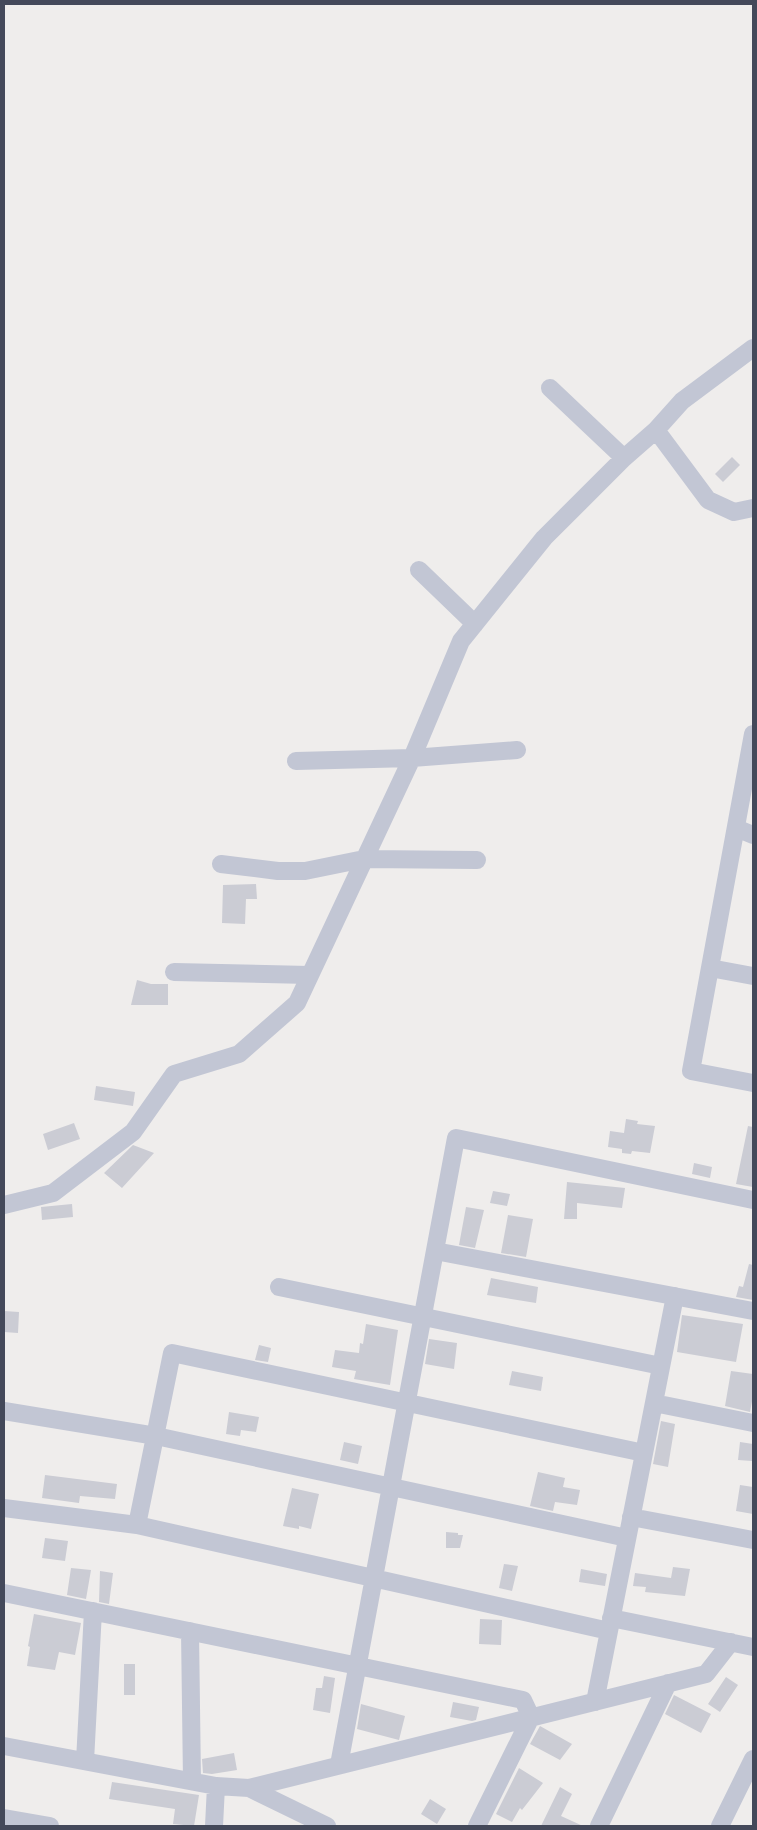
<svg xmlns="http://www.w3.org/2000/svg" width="757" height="1830" viewBox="0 0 757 1830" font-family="Jost,sans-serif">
	<rect width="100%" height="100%" fill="#efedec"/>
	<path fill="#cbccd4" d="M 732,457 L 740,465 L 723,482 L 715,474 Z
		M 256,884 L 257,899 L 246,899 L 245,924 L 222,923 L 223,885 Z
		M 137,980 L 151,984 L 168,984 L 168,1005 L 131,1005 Z
		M 96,1086 L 135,1092 L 133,1106 L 94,1100 Z
		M 626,1119 L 638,1121 L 637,1124 L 655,1126 L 650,1153 L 632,1151 L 631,1154 L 622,1153 L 622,1149 L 608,1147 L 610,1131 L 624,1133 Z
		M 74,1123 L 80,1139 L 48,1150 L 43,1134 Z
		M 748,1126 L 753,1127 L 753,1187 L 736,1184 Z
		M 133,1145 L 154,1153 L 122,1188 L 104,1173 Z
		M 694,1163 L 712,1167 L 710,1178 L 692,1174 Z
		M 567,1182 L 625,1188 L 622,1208 L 577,1203 L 577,1219 L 564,1219 Z
		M 493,1191 L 510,1194 L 507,1206 L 490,1203 Z
		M 72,1204 L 73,1217 L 42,1220 L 41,1207 Z
		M 466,1207 L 484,1210 L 475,1248 L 459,1245 Z
		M 508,1215 L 533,1219 L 526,1257 L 501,1253 Z
		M 749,1264 L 753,1265 L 753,1300 L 736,1297 L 739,1286 L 743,1287 Z
		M 491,1278 L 538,1287 L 536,1303 L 487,1295 Z
		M 4,1311 L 19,1312 L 18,1333 L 4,1332 Z
		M 682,1315 L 743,1324 L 736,1362 L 677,1352 Z
		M 366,1324 L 398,1330 L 390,1385 L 354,1379 L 356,1371 L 332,1367 L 335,1350 L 359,1353 L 360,1343 L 363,1344 Z
		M 429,1339 L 457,1343 L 454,1369 L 425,1364 Z
		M 259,1345 L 271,1348 L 268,1362 L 255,1360 Z
		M 512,1371 L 543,1377 L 541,1391 L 509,1385 Z
		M 731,1371 L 753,1374 L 753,1396 L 750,1412 L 725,1406 Z
		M 229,1412 L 259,1417 L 256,1432 L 241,1430 L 240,1436 L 226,1434 Z
		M 661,1421 L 675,1424 L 668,1467 L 653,1464 Z
		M 344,1442 L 362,1446 L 358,1464 L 340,1460 Z
		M 740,1442 L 753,1444 L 752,1461 L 738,1460 Z
		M 538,1472 L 565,1478 L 563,1487 L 580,1490 L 577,1505 L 555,1502 L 553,1511 L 530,1506 Z
		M 45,1475 L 117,1484 L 115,1499 L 80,1496 L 79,1503 L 42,1498 Z
		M 740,1485 L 753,1487 L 753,1514 L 736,1511 Z
		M 292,1488 L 319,1494 L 311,1529 L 299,1526 L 299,1529 L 283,1526 Z
		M 446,1532 L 458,1533 L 458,1535 L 463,1535 L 460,1548 L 446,1548 Z
		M 45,1538 L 68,1541 L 65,1561 L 42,1558 Z
		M 504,1564 L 518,1566 L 512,1591 L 499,1588 Z
		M 673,1567 L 690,1569 L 685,1596 L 645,1592 L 646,1587 L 633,1586 L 635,1573 L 671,1578 Z
		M 71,1568 L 91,1570 L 86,1599 L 67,1595 Z
		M 581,1569 L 607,1574 L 605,1586 L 579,1582 Z
		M 100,1571 L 113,1573 L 109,1604 L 99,1602 Z
		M 34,1614 L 81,1623 L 75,1655 L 59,1652 L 55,1670 L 27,1666 L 30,1647 L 28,1646 Z
		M 480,1619 L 502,1620 L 501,1645 L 479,1644 Z
		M 124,1664 L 135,1664 L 135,1695 L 124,1695 Z
		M 324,1676 L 335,1678 L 330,1713 L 313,1710 L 316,1688 L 322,1688 Z
		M 726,1677 L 738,1685 L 720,1712 L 708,1704 Z
		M 674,1695 L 711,1714 L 701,1733 L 665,1714 Z
		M 453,1702 L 479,1707 L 476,1720 L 472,1721 L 450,1717 Z
		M 361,1704 L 405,1716 L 399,1740 L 357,1729 Z
		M 540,1726 L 572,1744 L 560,1760 L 530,1744 Z
		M 234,1753 L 237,1770 L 212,1774 L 203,1773 L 202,1759 Z
		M 519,1768 L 543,1783 L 522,1810 L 520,1808 L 512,1822 L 496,1814 Z
		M 112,1782 L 199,1795 L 194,1826 L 173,1824 L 175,1809 L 109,1799 Z
		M 560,1787 L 572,1794 L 561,1816 L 583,1826 L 541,1826 Z
		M 430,1799 L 446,1809 L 437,1824 L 421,1814 Z"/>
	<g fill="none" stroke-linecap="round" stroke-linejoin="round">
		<path stroke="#c2c6d4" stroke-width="18" d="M 550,388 L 624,458
			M 656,430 L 708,500 L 734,512 L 753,508
			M 419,570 L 475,624
			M 753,734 L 691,1071 L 753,1083
			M 296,761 L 412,758 L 517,750
			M 736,828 L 753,835
			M 221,864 L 278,871 L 305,871 L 364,859 L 477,860
			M 710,968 L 753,976
			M 174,972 L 309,975
			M 4,1205 L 53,1193 L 133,1132 L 174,1074 L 239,1054 L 297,1003 L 412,758 L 461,641 L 544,538 L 624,458 L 656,430 L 682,401 L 753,348
			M 435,1251 L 753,1311
			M 279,1287 L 661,1366
			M 654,1403 L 753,1423
			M 4,1411 L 156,1436 L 627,1538
			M 4,1508 L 137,1525 L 609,1631
			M 631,1517 L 753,1540
			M 137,1525 L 172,1353 L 644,1453
			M 4,1593 L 523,1700 L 531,1717 L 477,1826
			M 611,1618 L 753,1647
			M 190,1631 L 192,1781
			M 595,1702 L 675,1296
			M 4,1746 L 216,1786 L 249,1788 L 706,1674 L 731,1642
			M 85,1761 L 93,1611
			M 339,1765 L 456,1138 L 753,1200
			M 249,1788 L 327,1826
			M 4,1818 L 50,1826
			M 214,1826 L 216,1786
			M 599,1826 L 668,1683
			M 720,1826 L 753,1759"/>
	</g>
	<rect width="757" height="1830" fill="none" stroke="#44495a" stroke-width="10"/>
</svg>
